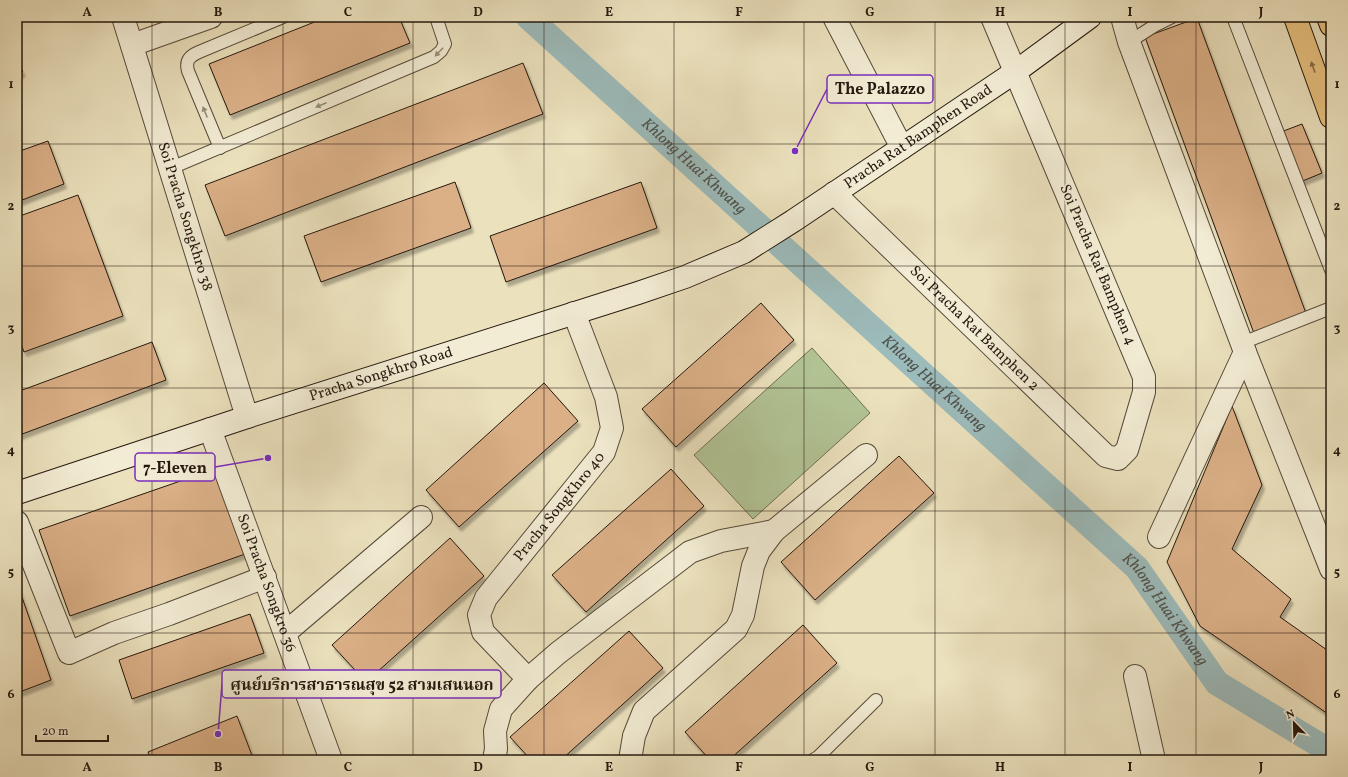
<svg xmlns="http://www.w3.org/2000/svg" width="1348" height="777" viewBox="0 0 1348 777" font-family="Vollkorn,'Noto Serif Thai',serif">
	<defs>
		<filter id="shadow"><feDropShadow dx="2.5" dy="4.5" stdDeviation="1" flood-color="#0004"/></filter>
	</defs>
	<rect width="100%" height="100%" fill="#ebe1bd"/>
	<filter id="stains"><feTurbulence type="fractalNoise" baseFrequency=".005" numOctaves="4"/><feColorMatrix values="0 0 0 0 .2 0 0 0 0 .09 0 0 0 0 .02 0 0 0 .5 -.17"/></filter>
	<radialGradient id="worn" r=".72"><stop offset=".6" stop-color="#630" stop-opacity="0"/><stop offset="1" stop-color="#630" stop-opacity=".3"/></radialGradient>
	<path fill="#b2c495" stroke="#6c6e52" d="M 812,348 L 870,413 L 753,519 L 694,455 Z"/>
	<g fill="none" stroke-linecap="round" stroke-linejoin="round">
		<path stroke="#9cbbbb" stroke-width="25" id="s1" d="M 528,17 L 1137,568 L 1217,683 L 1331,752"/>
	</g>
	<path fill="#dbb087" stroke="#25180e" filter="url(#shadow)" d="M 327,17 L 399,17 L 410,43 L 230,115 L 209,64 Z
		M 1197,18 L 1307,316 L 1255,336 L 1145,37 Z
		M 523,63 L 543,114 L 225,236 L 205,185 Z
		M 17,65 L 23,71 L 17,77 Z
		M 1302,124 L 1322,173 L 1293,185 L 1273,135 Z
		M 48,141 L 64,184 L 17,202 L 17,152 Z
		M 455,182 L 471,228 L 321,282 L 304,236 Z
		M 641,182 L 657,228 L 506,282 L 490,236 Z
		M 78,195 L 123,316 L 24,352 L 17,333 L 17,217 Z
		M 761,303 L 794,340 L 676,447 L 642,409 Z
		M 152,342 L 166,380 L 17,436 L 17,392 Z
		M 544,383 L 578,421 L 459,527 L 426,490 Z
		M 1232,406 L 1262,485 L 1232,549 L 1291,599 L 1280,617 L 1327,650 L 1331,667 L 1331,716 L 1200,626 L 1167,562 Z
		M 899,456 L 934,493 L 815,600 L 781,562 Z
		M 218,468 L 248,553 L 70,616 L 39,530 Z
		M 671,469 L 704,506 L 586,612 L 552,575 Z
		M 450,538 L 484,576 L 366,682 L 332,645 Z
		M 17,583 L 51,680 L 17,693 Z
		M 250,614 L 264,653 L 132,699 L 119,660 Z
		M 803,625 L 837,663 L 729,760 L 710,760 L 685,732 Z
		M 629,631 L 663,668 L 561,760 L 531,760 L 510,737 Z
		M 237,716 L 253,758 L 247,760 L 151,760 L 148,752 Z"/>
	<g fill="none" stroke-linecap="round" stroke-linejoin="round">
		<defs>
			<path id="service" d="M 1233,17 L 1331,270
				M 1129,42 L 1154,26 L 1172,17
				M 220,148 L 188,71 C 185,60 190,56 199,52 L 283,17
				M 171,168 L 434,57 L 441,51 L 445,44 L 436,17
				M 1242,343 L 1331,308
				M 813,760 L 818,757 L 876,700"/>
			<g id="minor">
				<path id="s2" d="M 123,17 L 247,417"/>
				<path d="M 834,17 L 902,148"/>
				<path d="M 1122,17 L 1129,42 L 1245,352 L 1331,569"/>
				<path d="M 132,45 L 211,17"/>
				<path id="s3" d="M 834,193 L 1106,456 L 1118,459 L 1127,450 L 1144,392 L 1144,377 L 992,17"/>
				<path id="s4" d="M 210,429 L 331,760"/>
				<path d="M 17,522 L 69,653 L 114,633 L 169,614 L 265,577"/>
				<path d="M 1159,537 L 1245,352"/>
				<path d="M 285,633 L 421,517"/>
				<path d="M 1135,676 L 1154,760"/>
				<path id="s5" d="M 528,679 L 483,632 L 479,615 L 486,598 L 604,452 L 612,428 L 606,397 L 574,313"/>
				<path d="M 494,760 L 496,749 L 495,731 L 501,709 L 528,679 L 558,653 L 690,552 L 721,541 L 774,531"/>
				<path d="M 630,760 L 634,736 L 644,711 L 736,629 L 743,615 L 753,566 L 759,551 L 774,531 L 866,455"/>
			</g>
			<g id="secondary">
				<path id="s6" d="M 17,493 L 247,417 L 638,293 L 685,277 L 744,252 L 793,221 L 1015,72 L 1090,17"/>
			</g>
			<path id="primary" d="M 1295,17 L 1331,117
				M 1328,17 L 1331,25"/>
		</defs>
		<use href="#service" stroke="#564a3a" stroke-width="14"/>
		<use href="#minor" stroke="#564a3a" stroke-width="24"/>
		<use href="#secondary" stroke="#25180e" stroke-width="24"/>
		<use href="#primary" stroke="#25180e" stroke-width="24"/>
		<use href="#service" stroke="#f2ecd4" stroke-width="12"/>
		<use href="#minor" stroke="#f2ecd4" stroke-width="22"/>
		<use href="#secondary" stroke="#f2ecd4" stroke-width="22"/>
		<use href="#primary" stroke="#e6c07e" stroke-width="22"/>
	</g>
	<defs><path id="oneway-solid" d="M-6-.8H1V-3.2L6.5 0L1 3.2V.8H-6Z"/></defs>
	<g fill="#968d7b">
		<use href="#oneway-solid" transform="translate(439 52) rotate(134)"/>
		<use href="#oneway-solid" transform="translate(321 105) rotate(157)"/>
		<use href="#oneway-solid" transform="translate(205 112) rotate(-112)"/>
	</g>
	<use fill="#866c46" href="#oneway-solid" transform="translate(1313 67) rotate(-110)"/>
	<path fill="none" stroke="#25180e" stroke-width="1" stroke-opacity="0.55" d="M 152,17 L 152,760M 283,17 L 283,760M 413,17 L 413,760M 544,17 L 544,760M 674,17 L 674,760M 804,17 L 804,760M 935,17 L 935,760M 1065,17 L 1065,760M 1196,17 L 1196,760M 17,144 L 1331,144M 17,266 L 1331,266M 17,388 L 1331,388M 17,511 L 1331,511M 17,633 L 1331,633"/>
	<g text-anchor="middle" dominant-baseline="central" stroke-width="3" stroke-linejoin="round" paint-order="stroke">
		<g font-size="15" fill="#25180e" stroke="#f2ecd4">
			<text stroke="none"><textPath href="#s6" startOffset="975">Pracha Rat Bamphen Road</textPath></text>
			<text stroke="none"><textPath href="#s2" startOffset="209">Soi Pracha Songkhro 38</textPath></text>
			<text transform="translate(1097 265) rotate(67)">Soi Pracha Rat Bamphen 4</text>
			<text stroke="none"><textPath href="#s3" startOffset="195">Soi Pracha Rat Bamphen 2</textPath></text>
			<text stroke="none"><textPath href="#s6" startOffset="383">Pracha Songkhro Road</textPath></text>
			<text stroke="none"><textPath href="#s5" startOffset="218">Pracha SongKhro 40</textPath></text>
			<text stroke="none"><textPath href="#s4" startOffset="164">Soi Pracha Songkro 36</textPath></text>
		</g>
		<g font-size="16" font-style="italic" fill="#4f514b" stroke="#f2ecd4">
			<text stroke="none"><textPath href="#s1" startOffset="223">Khlong Huai Khwang</textPath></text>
			<text stroke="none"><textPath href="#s1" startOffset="547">Khlong Huai Khwang</textPath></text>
			<text stroke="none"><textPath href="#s1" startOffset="871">Khlong Huai Khwang</textPath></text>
		</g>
	</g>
	<path fill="none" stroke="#7b2cbf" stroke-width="1.5" d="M795 151L827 89M268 458L215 467M218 734L222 684"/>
	<g fill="#7b2cbf" stroke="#f2ecd4" stroke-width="1.5">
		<circle cx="795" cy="151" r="4"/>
		<circle cx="268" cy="458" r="4"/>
		<circle cx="218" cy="734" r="4"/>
	</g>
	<g fill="#f2ecd4" stroke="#7b2cbf" stroke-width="1.5">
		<rect x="827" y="75" width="106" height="28" rx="4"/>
		<rect x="135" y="453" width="80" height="28" rx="4"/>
		<rect x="222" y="670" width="279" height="28" rx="4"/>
	</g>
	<g font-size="16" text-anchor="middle" font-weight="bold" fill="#25180e">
		<text x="880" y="94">The Palazzo</text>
		<text x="175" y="473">7-Eleven</text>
		<text x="362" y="690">ศูนย์บริการสาธารณสุข 52 สามเสนนอก</text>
	</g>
	<rect width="1348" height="777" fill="none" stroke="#ebe1bd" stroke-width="44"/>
	<g transform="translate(1294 723) rotate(337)" stroke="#f2ecd4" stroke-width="3" paint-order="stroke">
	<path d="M0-3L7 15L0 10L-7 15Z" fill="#25180e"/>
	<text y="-6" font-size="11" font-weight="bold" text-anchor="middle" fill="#25180e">N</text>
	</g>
	<path d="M36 735v6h72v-6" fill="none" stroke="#25180e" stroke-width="2"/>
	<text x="42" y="735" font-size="12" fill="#25180e" stroke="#f2ecd4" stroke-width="3" paint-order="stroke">20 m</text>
	<rect x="22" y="22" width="1304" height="733" fill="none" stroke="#25180e" stroke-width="1.5"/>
	<g font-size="13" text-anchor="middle" font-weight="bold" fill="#25180e">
		<text x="87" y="16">A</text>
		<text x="218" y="16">B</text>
		<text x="348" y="16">C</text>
		<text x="478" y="16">D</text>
		<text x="609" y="16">E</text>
		<text x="739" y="16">F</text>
		<text x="870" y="16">G</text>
		<text x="1000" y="16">H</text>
		<text x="1130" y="16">I</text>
		<text x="1261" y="16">J</text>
		<text x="11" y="88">1</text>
		<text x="1337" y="88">1</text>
		<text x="11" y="210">2</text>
		<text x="1337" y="210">2</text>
		<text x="11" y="332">3</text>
		<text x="1337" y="332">3</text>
		<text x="11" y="454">4</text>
		<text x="1337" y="454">4</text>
		<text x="11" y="576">5</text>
		<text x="1337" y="576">5</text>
		<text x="11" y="698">6</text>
		<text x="1337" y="698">6</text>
		<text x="87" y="771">A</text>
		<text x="218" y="771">B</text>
		<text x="348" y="771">C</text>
		<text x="478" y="771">D</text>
		<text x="609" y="771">E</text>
		<text x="739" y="771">F</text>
		<text x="870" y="771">G</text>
		<text x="1000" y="771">H</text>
		<text x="1130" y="771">I</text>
		<text x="1261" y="771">J</text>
	</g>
	<rect width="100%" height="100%" filter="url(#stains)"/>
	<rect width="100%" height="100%" fill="url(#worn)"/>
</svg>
